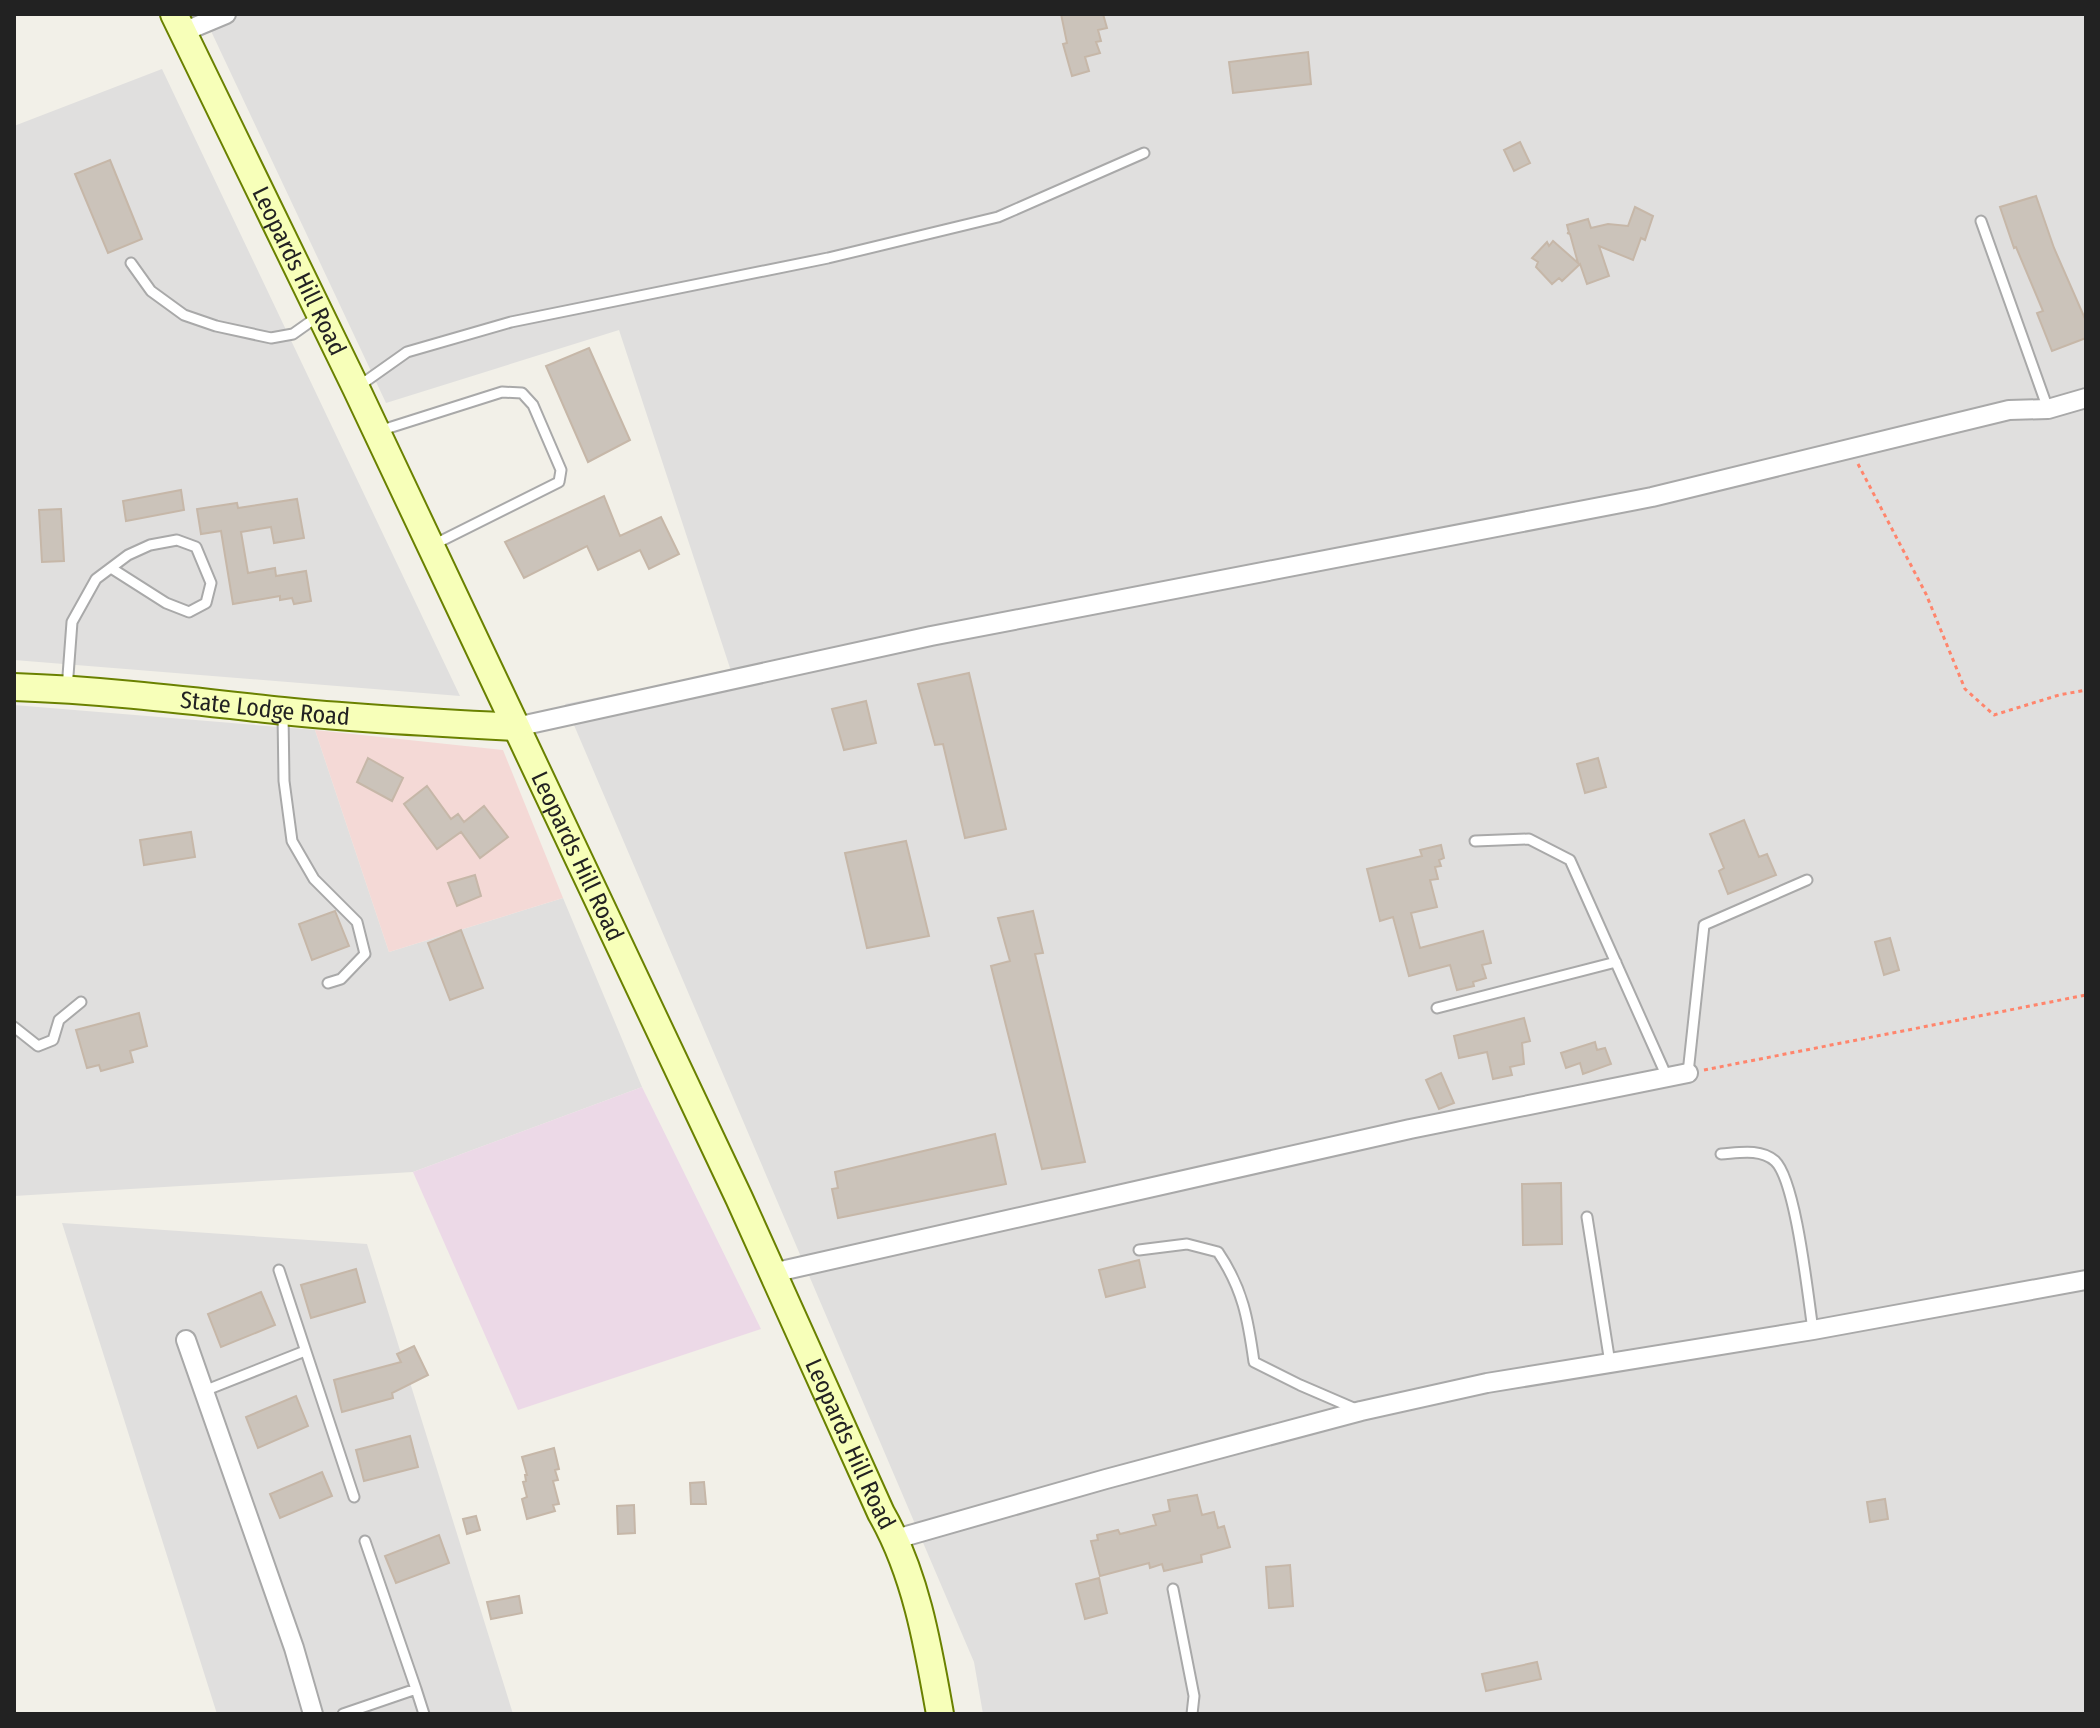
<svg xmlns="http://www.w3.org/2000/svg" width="2100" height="1728" viewBox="0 0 2100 1728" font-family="'Fira Sans Condensed',sans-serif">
	<rect width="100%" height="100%" fill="#f2f0e8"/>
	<path fill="#e0dfde" d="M 203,14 L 2086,14 L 2086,1714 L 983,1714 L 974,1662 L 565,704 L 731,671 L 619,330 L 386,403 Z
		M 162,69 L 460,696 L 14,660 L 14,126 Z
		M 14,705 L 315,730 L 389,952 L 563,898 L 642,1087 L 413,1172 L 14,1196 Z
		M 62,1223 L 367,1244 L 513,1714 L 217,1714 Z"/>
	<path fill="#f4d9d6" d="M 315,730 L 503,750 L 563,898 L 389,952 Z"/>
	<path fill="#ecd9e7" d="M 642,1087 L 761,1329 L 518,1410 L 413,1172 Z"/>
	<path fill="#cbc3ba" stroke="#c6b7a8" stroke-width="2" d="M 1061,14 L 1103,14 L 1107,28 L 1098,30 L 1101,41 L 1096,42 L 1100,53 L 1085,57 L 1089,71 L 1072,76 L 1063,44 L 1067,43 Z
		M 1308,52 L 1311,84 L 1233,93 L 1229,62 Z
		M 1520,142 L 1530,163 L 1514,171 L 1504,150 Z
		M 110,160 L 142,239 L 108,253 L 75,174 Z
		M 2036,196 L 2054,248 L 2086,321 L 2086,338 L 2052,351 L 2037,313 L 2043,311 L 2016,247 L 2014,248 L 2000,207 Z
		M 1635,207 L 1653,216 L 1645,240 L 1641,238 L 1633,260 L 1599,246 L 1609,276 L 1587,284 L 1580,264 L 1562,281 L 1559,278 L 1552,284 L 1536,267 L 1538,262 L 1532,258 L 1547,242 L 1549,246 L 1553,241 L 1578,263 L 1570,234 L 1567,233 L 1569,233 L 1567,225 L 1588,219 L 1591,228 L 1608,224 L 1628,226 Z
		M 589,348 L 630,440 L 588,462 L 546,366 Z
		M 181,490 L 184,510 L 126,521 L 123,501 Z
		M 604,496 L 620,536 L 661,517 L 679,554 L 649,569 L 640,550 L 598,570 L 587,546 L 524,578 L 505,542 Z
		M 297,499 L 304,538 L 274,543 L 271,527 L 241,532 L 248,573 L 275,568 L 276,576 L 306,571 L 311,601 L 294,604 L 292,598 L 280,600 L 280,596 L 233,604 L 221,531 L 201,534 L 197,509 L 237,503 L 238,508 Z
		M 61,509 L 64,561 L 42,562 L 39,510 Z
		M 969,673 L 1006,829 L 965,838 L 943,744 L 935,745 L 918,684 Z
		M 866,701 L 876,743 L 844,750 L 832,709 Z
		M 368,758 L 403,778 L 392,801 L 357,782 Z
		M 1598,758 L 1606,787 L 1585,793 L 1577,764 Z
		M 427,786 L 451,819 L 458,814 L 464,822 L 484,806 L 508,837 L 480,858 L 461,832 L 437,849 L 404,804 Z
		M 1744,820 L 1759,857 L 1767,854 L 1776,875 L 1728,894 L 1719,871 L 1724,868 L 1710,834 Z
		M 191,832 L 195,857 L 144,865 L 140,840 Z
		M 906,841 L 929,936 L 867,948 L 845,853 Z
		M 1441,845 L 1444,858 L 1439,860 L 1441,866 L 1435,867 L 1438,879 L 1430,880 L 1437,907 L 1411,913 L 1420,948 L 1483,931 L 1491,963 L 1482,965 L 1486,978 L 1473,982 L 1474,986 L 1457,990 L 1450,965 L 1409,976 L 1393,917 L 1380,921 L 1367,869 L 1422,856 L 1420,850 Z
		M 475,875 L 481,896 L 457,906 L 448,883 Z
		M 335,911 L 349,946 L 312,960 L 299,924 Z
		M 1033,911 L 1043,953 L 1035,954 L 1085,1162 L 1042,1169 L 991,966 L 1010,961 L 998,918 Z
		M 461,930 L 483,988 L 450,1000 L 428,943 Z
		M 1890,938 L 1899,970 L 1884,975 L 1875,942 Z
		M 139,1013 L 147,1046 L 130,1051 L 133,1062 L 101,1071 L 99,1065 L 87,1068 L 76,1030 Z
		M 1524,1018 L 1530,1041 L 1522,1043 L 1524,1064 L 1510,1067 L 1512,1075 L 1493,1079 L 1487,1052 L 1459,1058 L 1454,1036 Z
		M 1595,1042 L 1597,1050 L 1605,1048 L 1611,1064 L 1583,1074 L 1580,1063 L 1566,1068 L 1561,1053 Z
		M 1441,1073 L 1454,1103 L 1439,1109 L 1426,1080 Z
		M 995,1134 L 1006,1184 L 838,1218 L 832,1189 L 838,1188 L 835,1172 Z
		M 1561,1183 L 1562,1244 L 1523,1245 L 1522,1184 Z
		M 1139,1260 L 1145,1287 L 1106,1297 L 1099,1270 Z
		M 356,1269 L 365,1302 L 311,1318 L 301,1285 Z
		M 261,1292 L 275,1325 L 221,1347 L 208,1314 Z
		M 414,1346 L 428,1375 L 392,1393 L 393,1398 L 342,1412 L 334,1380 L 401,1362 L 397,1354 Z
		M 296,1396 L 308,1426 L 258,1448 L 246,1417 Z
		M 410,1436 L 418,1467 L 364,1481 L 356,1450 Z
		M 554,1448 L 559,1469 L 555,1470 L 558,1480 L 553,1481 L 559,1504 L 553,1505 L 555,1511 L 527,1519 L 522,1499 L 527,1497 L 523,1482 L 526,1481 L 525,1475 L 527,1475 L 522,1457 Z
		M 322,1472 L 332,1496 L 280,1518 L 270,1494 Z
		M 704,1482 L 706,1504 L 691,1504 L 690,1483 Z
		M 1197,1495 L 1202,1515 L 1214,1512 L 1218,1528 L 1224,1526 L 1230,1547 L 1201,1555 L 1202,1562 L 1164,1571 L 1162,1564 L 1150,1568 L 1149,1563 L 1100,1576 L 1091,1541 L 1098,1540 L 1097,1535 L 1118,1530 L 1120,1534 L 1156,1525 L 1153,1515 L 1170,1511 L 1168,1500 Z
		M 1885,1499 L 1888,1519 L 1870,1522 L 1867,1502 Z
		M 634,1505 L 635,1533 L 618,1534 L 617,1506 Z
		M 476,1516 L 480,1530 L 467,1534 L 463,1519 Z
		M 439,1535 L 449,1563 L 396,1583 L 385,1556 Z
		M 1290,1565 L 1293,1606 L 1269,1608 L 1266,1567 Z
		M 1099,1578 L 1107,1613 L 1085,1619 L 1076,1584 Z
		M 519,1596 L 522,1613 L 491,1619 L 487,1602 Z
		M 1537,1662 L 1541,1679 L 1486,1691 L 1482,1674 Z"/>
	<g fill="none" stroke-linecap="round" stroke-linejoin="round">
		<defs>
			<path id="lane" d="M 1981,221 L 2048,409
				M 131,263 L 151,291 L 184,315 L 216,326 L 271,338 L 293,334 L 317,317
				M 359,386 L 407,352 L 511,322 L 828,258 L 998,217 L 1144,153
				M 379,431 L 502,392 L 522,393 L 533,405 L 561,470 L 559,482 L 433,545
				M 67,689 L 72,622 L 96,579 L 128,555 L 150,545 L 177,540 L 196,547 L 211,583 L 206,603 L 189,612 L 166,603 L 111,568
				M 283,714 L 284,781 L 292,841 L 314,879 L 357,922 L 365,954 L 341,979 L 328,983
				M 1475,841 L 1529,839 L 1570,860 L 1667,1077
				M 1437,1008 L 1616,962
				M 14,1027 L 38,1046 L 53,1040 L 59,1020 L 81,1002
				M 1688,1073 L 1704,925 L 1807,880
				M 1721,1154 C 1738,1153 1760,1148 1775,1161 C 1796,1181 1808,1297 1813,1330
				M 1587,1217 L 1610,1363
				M 1139,1250 L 1187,1244 L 1218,1252 C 1243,1289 1248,1319 1254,1362 L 1300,1385 L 1358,1410
				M 279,1270 L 354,1497
				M 204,1391 L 305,1351
				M 1173,1589 L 1194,1696 L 1192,1714
				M 416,1689 L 424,1714
				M 343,1714 L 416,1689 L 365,1541"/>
			<path id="street" d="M 183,32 L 226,14
				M 516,727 L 931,636 L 1652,497 L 2009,410 L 2048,409 L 2086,398
				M 772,1273 L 1410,1129 L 1688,1073
				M 186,1340 L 294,1648 L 313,1714
				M 896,1539 L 1106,1479 L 1361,1411 L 1487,1383 L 1813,1330 L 2086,1280"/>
			<g id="secondary">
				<path id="s1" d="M 174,14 L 356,388 L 739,1198 L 881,1513 C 916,1574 928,1646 940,1714"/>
				<path id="s2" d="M 14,687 C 104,690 193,701 283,711 C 360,719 438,723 516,727"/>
			</g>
		</defs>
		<use href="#lane" stroke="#a9a9a9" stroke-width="13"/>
		<use href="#street" stroke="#a9a9a9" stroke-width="22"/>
		<use href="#secondary" stroke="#6a8100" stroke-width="30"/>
		<path stroke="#ff856c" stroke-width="3" stroke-dasharray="4 4" stroke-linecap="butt" d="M 1858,464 L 1926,594 L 1965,689 L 1994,715 L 2059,695 L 2086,690
			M 1704,1070 L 2086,995"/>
		<use href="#lane" stroke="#fff" stroke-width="9"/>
		<use href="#street" stroke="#fff" stroke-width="18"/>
		<use href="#secondary" stroke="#f7ffb9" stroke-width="26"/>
	</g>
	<g text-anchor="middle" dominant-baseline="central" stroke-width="6" stroke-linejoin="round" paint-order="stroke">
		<g font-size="24" fill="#222" stroke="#fff">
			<text stroke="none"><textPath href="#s1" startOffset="286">Leopards Hill Road</textPath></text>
			<text stroke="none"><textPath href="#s2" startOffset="252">State Lodge Road</textPath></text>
			<text stroke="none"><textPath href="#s1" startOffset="934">Leopards Hill Road</textPath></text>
			<text stroke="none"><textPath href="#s1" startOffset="1582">Leopards Hill Road</textPath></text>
		</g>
	</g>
	<rect width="2100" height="1728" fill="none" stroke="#222222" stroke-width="32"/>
</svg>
